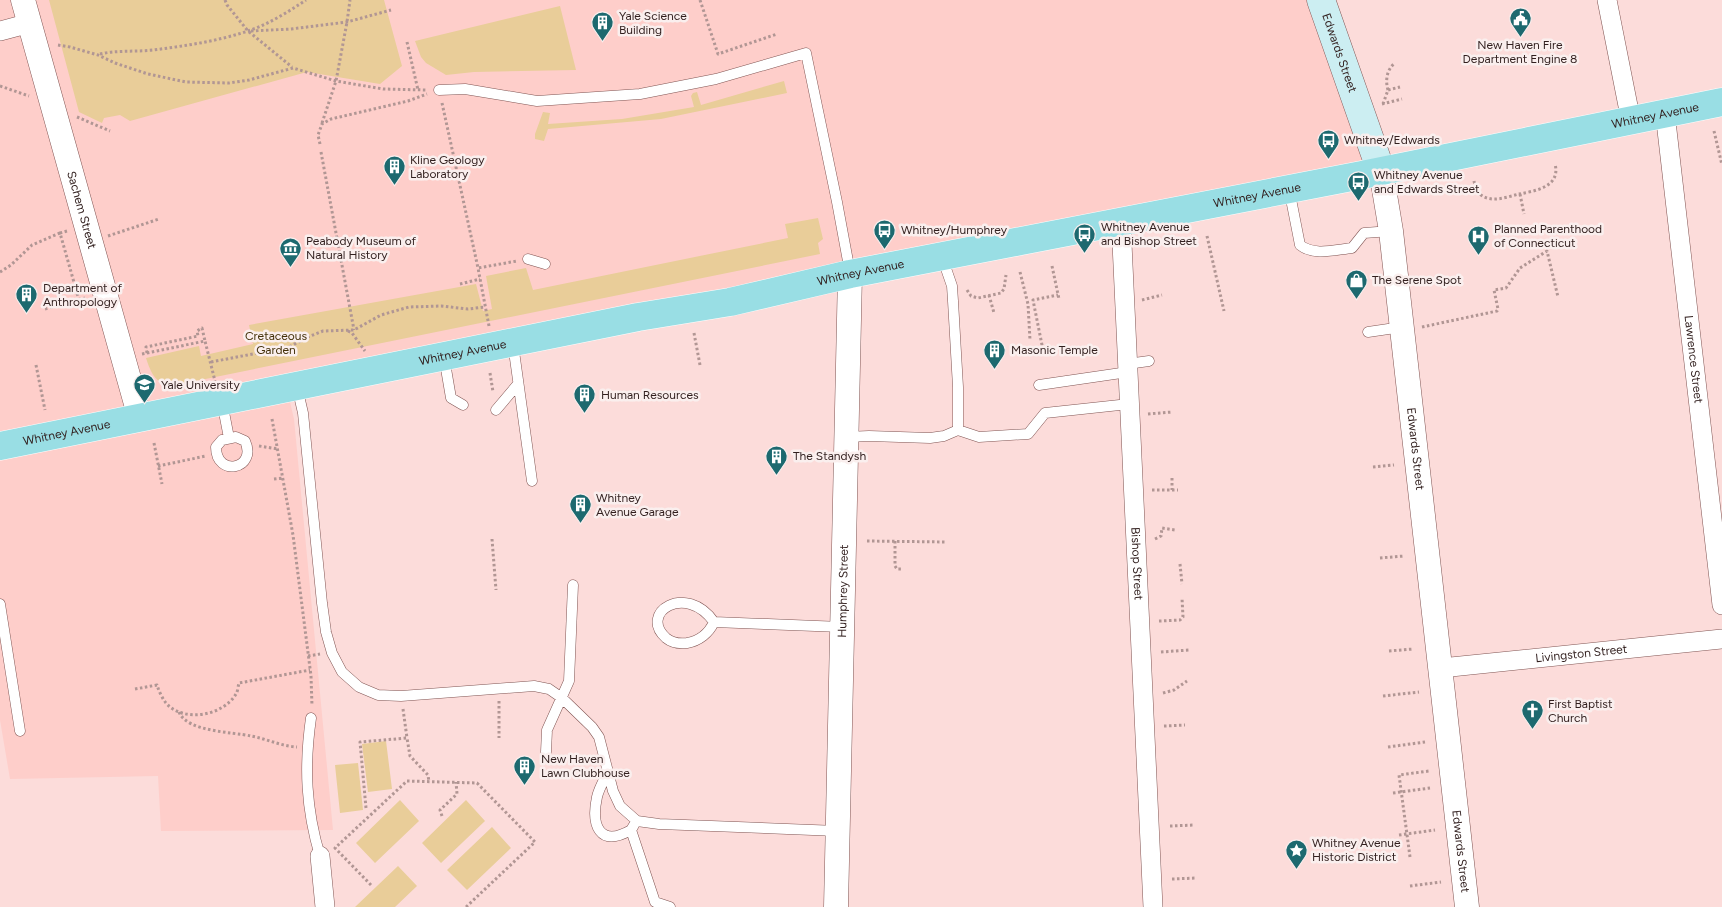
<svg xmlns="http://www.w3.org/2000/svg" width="1722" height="907" viewBox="0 0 1722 907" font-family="Figtree,sans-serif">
	<rect width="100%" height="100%" fill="#fcdcda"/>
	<path fill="#fececa" d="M 0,0 L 1321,0 L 1381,171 L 287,389 L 294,419 L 333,830 L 161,831 L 158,776 L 10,779 L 0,720 Z"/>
	<path fill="#e9cd99" d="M 49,0 L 384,0 L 402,66 L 380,84 L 307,72 L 130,121 L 120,115 L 104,118 L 102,123 L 79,112 Z
		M 560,6 L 576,70 L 474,72 L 446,75 L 426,63 L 421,57 L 415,41 Z
		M 784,81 L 787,93 L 661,119 L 548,129 L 544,141 L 535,139 L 535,134 L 543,112 L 550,113 L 548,124 L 622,119 L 694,107 L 691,96 L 693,93 L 697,92 L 701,105 Z
		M 818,218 L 823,239 L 818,243 L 820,254 L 171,386 C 155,383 151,373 146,358 L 199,346 L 201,356 L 253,344 L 249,325 L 476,284 L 483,311 L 492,309 L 486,276 L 526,268 L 533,290 L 788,238 L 785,224 Z
		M 386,741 L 392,789 L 368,792 L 362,744 Z
		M 358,763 L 363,810 L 340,813 L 335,765 Z
		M 400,800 L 419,821 L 375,863 L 356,843 Z
		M 466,800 L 485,821 L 441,863 L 422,843 Z
		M 492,827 L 511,848 L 467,890 L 447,870 Z
		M 398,866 L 417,886 L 395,907 L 355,907 Z"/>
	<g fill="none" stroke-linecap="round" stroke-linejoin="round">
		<defs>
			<path id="service" d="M 439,90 L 465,89 L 537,101 L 640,94 L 716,79 L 806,53 L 837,202 L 850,272
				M 1289,189 L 1300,245 C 1314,256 1334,250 1352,248 L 1364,233 L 1391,231
				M 528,259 L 545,264
				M 1368,332 L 1402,327
				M 513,344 L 532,481
				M 444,357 L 451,398 L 463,405
				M 1127,364 L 1149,361
				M 1039,385 L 1128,372
				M 297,387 L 303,413 L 322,603 L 326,632 L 332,653 L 342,672 L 359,687 L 378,695 L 401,696 L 534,686 L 549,689 L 562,698 L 592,727 L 599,737 L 613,791 L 620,806 L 637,821 L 659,824 L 838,831
				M 222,402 L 229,438
				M 496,410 L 518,384
				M 958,430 L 979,437 L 1028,434 L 1045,413 L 1129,404
				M 236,437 L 245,441 C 258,469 216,478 216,447 L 222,440 Z
				M 847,437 L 869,436 L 930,438 L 944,436 L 958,430 L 958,387 L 953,301 L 952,286 L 942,257
				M 0,604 L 20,731
				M 714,622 C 709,633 699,641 687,643 C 679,644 672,643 666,638 C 638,613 686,582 714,622 L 842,627
				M 311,718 C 304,767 306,809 320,856
				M 546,752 L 547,730 L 569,681 L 573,585
				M 608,772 C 604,780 599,788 597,797 C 591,825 599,848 631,830
				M 634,825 L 631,830 L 655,902
				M 655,902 L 670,907"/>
			<g id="minor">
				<path d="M 1607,0 L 1631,121"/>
				<path d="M 0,31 L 30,23"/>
				<path id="s1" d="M 1665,113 L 1722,605"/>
				<path id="s2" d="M 1121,222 L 1153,907"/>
				<path id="s3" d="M 1441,668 L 1722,639"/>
				<path d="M 320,856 L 325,907"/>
			</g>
			<g id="tertiary">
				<path id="s4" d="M 23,0 L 140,418"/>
				<path id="s5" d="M 1381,171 L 1391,231 L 1467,907"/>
				<path id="s6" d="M 836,907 L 850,274"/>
			</g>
			<g id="secondary">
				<path id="s7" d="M 1321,0 L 1381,171"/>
			</g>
			<g id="primary">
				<path id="s8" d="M 0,446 L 638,317 L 730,302 L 850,274 L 1362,175 L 1722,102"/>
			</g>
		</defs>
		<use href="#service" stroke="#815553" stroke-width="11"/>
		<use href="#minor" stroke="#815553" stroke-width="20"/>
		<use href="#tertiary" stroke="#815553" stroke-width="25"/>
		<use href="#secondary" stroke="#815553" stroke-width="29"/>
		<use href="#primary" stroke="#fff" stroke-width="29"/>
		<path stroke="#b19694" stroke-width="3" stroke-dasharray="2.5 2.5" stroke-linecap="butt" d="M 225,0 L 227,5 L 248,31 L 292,67
			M 700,0 L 718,54 L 777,34
			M 251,31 L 291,29 L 347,22 L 391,10
			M 407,42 L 418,90
			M 58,45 L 70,47 L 98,55 L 115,63 L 148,74 L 186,82 L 229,83 L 249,80 L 293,68 L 336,81 L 383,89 L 426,90
			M 100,54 C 117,50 135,52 153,50 C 185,46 218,41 248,31 C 269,24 288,12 306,0
			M 0,86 L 29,96
			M 1388,90 C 1385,80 1387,69 1395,63
			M 442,103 L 478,268
			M 1382,104 L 1402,99
			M 1383,104 L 1388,90 L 1400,87
			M 77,117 L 110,131
			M 322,123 L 336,81 L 347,22 L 350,0
			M 1714,131 L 1722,165
			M 320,144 L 318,135 L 322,124 L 331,119 L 408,101 L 427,94
			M 321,152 L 354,330
			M 1474,181 C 1475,186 1477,191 1481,195 C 1492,203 1507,197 1519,194 C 1535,191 1561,187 1555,164
			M 1520,194 L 1524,214
			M 67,231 L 60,233 L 79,300
			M 108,236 L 159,219
			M 1207,236 L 1224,311
			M 1052,266 L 1059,299
			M 0,272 L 11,265 L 32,245 L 60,233
			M 1020,272 L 1028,304 L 1030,340
			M 460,284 L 480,279
			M 967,290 L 971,296 L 978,298 L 1001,293 L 1004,289 L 1006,275
			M 989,295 L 994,313
			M 1142,300 L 1162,295
			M 45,309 L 85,298
			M 489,326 L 478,268 L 517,261
			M 1422,327 L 1497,311 L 1498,309 L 1494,290 L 1506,288 L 1520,268 L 1547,251 L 1558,297
			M 348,331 L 352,333 L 365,351
			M 694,333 L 700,365
			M 147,353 L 146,347 L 198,336 L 197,331 L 202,328 L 205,341
			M 142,354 L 205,341 L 215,381
			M 1044,355 L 1033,300 L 1058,295
			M 211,362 L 289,347 L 308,337 L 323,331 L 354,330 L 381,315 L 409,307 L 441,306 L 468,309 L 485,307
			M 36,365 L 45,410
			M 490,373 L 493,392
			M 1148,414 L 1172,412
			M 272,419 L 293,535 L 311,676 L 312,706
			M 154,443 L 162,484
			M 259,446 L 278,449
			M 158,466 L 206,456
			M 1373,467 L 1394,465
			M 1172,478 L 1172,490
			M 274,479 L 283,478
			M 1152,490 L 1178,490
			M 492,539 L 496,590
			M 1155,539 L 1161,536 L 1162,528 L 1175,530
			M 867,541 L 947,542
			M 895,541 L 895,566 L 897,569 L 902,569
			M 1380,558 L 1404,556
			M 1180,564 L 1182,584
			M 1159,621 L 1180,620 L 1183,617 L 1182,598
			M 1389,651 L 1413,649
			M 1161,652 L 1189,650
			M 308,656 L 320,654
			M 135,689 L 157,685 C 159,691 162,698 166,703 C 183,723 223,716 236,694 C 238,691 238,686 239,683 L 310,670
			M 1163,693 L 1174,690 L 1187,681
			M 1383,696 L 1419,692
			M 499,701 L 499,738
			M 403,709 L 407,738
			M 179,712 C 187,732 233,732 251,736 C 267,739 281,746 297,747
			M 1164,726 L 1185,725
			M 1388,747 L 1425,742
			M 1393,793 L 1430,788
			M 366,808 L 360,742 L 407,738 L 410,756 L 428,775 L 429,782
			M 442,816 L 440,810 L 457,794 L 456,782
			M 1170,826 L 1195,825
			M 1399,835 L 1435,830
			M 1410,857 L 1399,775 L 1429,771
			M 1172,879 L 1197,878
			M 371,885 L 335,848 L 407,781 L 477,783 L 535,842 L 466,907
			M 1410,886 L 1441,882"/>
		<use href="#service" stroke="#fff" stroke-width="10"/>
		<use href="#minor" stroke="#fff" stroke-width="19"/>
		<use href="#tertiary" stroke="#fff" stroke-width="24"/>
		<use href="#secondary" stroke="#cceef2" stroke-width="28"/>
		<use href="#primary" stroke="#99dee4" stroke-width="28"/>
	</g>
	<defs>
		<symbol id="civic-pin" viewBox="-11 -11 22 30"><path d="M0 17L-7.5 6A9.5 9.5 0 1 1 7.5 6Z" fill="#1d696f" stroke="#faefee"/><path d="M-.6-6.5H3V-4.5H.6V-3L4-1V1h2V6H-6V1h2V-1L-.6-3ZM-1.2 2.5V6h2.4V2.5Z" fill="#fff"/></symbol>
		<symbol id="building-pin" viewBox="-11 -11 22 30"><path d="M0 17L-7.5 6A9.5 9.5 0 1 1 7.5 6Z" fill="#1d696f" stroke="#faefee"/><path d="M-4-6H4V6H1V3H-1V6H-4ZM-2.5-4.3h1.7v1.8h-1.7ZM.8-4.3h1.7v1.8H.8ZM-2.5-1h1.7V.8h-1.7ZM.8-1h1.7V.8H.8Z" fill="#fff"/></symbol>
		<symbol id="bus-pin" viewBox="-11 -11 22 30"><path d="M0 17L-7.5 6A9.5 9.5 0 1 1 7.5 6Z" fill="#1d696f" stroke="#faefee"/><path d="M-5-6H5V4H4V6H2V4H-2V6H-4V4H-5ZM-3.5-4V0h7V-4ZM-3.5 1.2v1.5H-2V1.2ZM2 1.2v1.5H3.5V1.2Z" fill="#fff"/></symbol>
		<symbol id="hospital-pin" viewBox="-11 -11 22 30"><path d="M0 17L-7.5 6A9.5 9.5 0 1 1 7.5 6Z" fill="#1d696f" stroke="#faefee"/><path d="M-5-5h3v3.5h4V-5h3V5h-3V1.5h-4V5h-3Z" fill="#fff"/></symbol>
		<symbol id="museum-pin" viewBox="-11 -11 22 30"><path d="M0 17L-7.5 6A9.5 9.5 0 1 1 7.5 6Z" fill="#1d696f" stroke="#faefee"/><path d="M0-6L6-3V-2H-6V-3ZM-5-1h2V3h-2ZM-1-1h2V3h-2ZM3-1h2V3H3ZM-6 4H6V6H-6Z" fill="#fff"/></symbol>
		<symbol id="shop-pin" viewBox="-11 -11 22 30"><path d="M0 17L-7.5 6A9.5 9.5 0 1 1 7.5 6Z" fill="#1d696f" stroke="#faefee"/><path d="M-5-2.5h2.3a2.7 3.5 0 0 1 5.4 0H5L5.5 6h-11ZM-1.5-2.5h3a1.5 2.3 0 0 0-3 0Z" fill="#fff"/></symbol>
		<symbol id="university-pin" viewBox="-11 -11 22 30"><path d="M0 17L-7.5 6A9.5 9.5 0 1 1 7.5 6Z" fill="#1d696f" stroke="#faefee"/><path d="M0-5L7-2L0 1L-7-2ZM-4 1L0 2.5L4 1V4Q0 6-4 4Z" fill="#fff"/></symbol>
		<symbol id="church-pin" viewBox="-11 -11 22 30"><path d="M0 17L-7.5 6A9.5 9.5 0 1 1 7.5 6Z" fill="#1d696f" stroke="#faefee"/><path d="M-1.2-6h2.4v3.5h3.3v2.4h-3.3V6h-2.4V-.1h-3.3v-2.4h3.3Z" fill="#fff"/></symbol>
		<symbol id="sight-pin" viewBox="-11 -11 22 30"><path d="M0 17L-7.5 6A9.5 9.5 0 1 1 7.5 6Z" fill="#1d696f" stroke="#faefee"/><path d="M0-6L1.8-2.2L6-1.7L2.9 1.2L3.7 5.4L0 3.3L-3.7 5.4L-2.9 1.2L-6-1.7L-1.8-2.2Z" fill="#fff"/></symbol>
	</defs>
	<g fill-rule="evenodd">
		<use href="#civic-pin" x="1508" y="6" width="25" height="34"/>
		<use href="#building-pin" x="590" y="10" width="25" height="34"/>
		<use href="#bus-pin" x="1316" y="128" width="25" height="34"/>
		<use href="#building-pin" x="382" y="154" width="25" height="34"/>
		<use href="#bus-pin" x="1346" y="170" width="25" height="34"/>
		<use href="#bus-pin" x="872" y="218" width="25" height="34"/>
		<use href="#bus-pin" x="1072" y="222" width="25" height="34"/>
		<use href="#hospital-pin" x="1466" y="224" width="25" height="34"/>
		<use href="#museum-pin" x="278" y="236" width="25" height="34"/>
		<use href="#shop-pin" x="1344" y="268" width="25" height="34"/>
		<use href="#building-pin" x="14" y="282" width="25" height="34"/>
		<use href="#building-pin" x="982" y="338" width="25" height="34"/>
		<use href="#university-pin" x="132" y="372" width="25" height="34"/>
		<use href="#building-pin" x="572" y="382" width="25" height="34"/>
		<use href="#building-pin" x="764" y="444" width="25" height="34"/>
		<use href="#building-pin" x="568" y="492" width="25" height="34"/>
		<use href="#church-pin" x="1520" y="698" width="25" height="34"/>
		<use href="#building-pin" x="512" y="754" width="25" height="34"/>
		<use href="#sight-pin" x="1284" y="838" width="25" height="34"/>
	</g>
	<g text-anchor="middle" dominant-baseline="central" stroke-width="5" stroke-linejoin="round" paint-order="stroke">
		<g font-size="12" fill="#311f1e" stroke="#faefee" text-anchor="start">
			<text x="619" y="16">Yale Science<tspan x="619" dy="14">Building</tspan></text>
			<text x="1520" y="45" text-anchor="middle">New Haven Fire<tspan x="1520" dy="14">Department Engine 8</tspan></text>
			<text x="1344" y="140">Whitney/Edwards</text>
			<text x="410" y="160">Kline Geology<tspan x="410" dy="14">Laboratory</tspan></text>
			<text x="1374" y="175">Whitney Avenue<tspan x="1374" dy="14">and Edwards Street</tspan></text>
			<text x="1101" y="227">Whitney Avenue<tspan x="1101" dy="14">and Bishop Street</tspan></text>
			<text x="1494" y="229">Planned Parenthood<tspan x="1494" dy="14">of Connecticut</tspan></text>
			<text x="901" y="230">Whitney/Humphrey</text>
			<text x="306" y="241">Peabody Museum of<tspan x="306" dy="14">Natural History</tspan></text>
			<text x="1372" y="280">The Serene Spot</text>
			<text x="43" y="288">Department of<tspan x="43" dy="14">Anthropology</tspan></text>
			<text x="1011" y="350">Masonic Temple</text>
			<text x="161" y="385">Yale University</text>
			<text x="601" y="395">Human Resources</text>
			<text x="793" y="456">The Standysh</text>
			<text x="596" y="498">Whitney<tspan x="596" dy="14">Avenue Garage</tspan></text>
			<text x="1548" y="704">First Baptist<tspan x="1548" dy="14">Church</tspan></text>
			<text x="541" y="759">New Haven<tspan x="541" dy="14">Lawn Clubhouse</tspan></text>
			<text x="1312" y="843">Whitney Avenue<tspan x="1312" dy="14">Historic District</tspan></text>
		</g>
		<g font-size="12" fill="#311f1e" stroke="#faefee">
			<text stroke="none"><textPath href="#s7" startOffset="56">Edwards Street</textPath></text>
			<text stroke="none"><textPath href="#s8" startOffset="1688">Whitney Avenue</textPath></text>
			<text stroke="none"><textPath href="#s8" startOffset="1282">Whitney Avenue</textPath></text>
			<text stroke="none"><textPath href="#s4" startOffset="218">Sachem Street</textPath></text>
			<text stroke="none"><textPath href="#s8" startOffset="878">Whitney Avenue</textPath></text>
			<text stroke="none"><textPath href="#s8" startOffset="472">Whitney Avenue</textPath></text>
			<text stroke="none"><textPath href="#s1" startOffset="248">Lawrence Street</textPath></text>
			<text stroke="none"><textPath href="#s8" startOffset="68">Whitney Avenue</textPath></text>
			<text stroke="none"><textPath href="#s5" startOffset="280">Edwards Street</textPath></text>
			<text stroke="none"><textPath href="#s2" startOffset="342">Bishop Street</textPath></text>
			<text stroke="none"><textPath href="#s6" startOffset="316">Humphrey Street</textPath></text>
			<text stroke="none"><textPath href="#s3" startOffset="141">Livingston Street</textPath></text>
			<text stroke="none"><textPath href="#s5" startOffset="685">Edwards Street</textPath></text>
		</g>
		<g font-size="12" fill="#44310a" stroke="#faefee">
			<text x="276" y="336">Cretaceous<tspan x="276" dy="14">Garden</tspan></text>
		</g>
	</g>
</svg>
